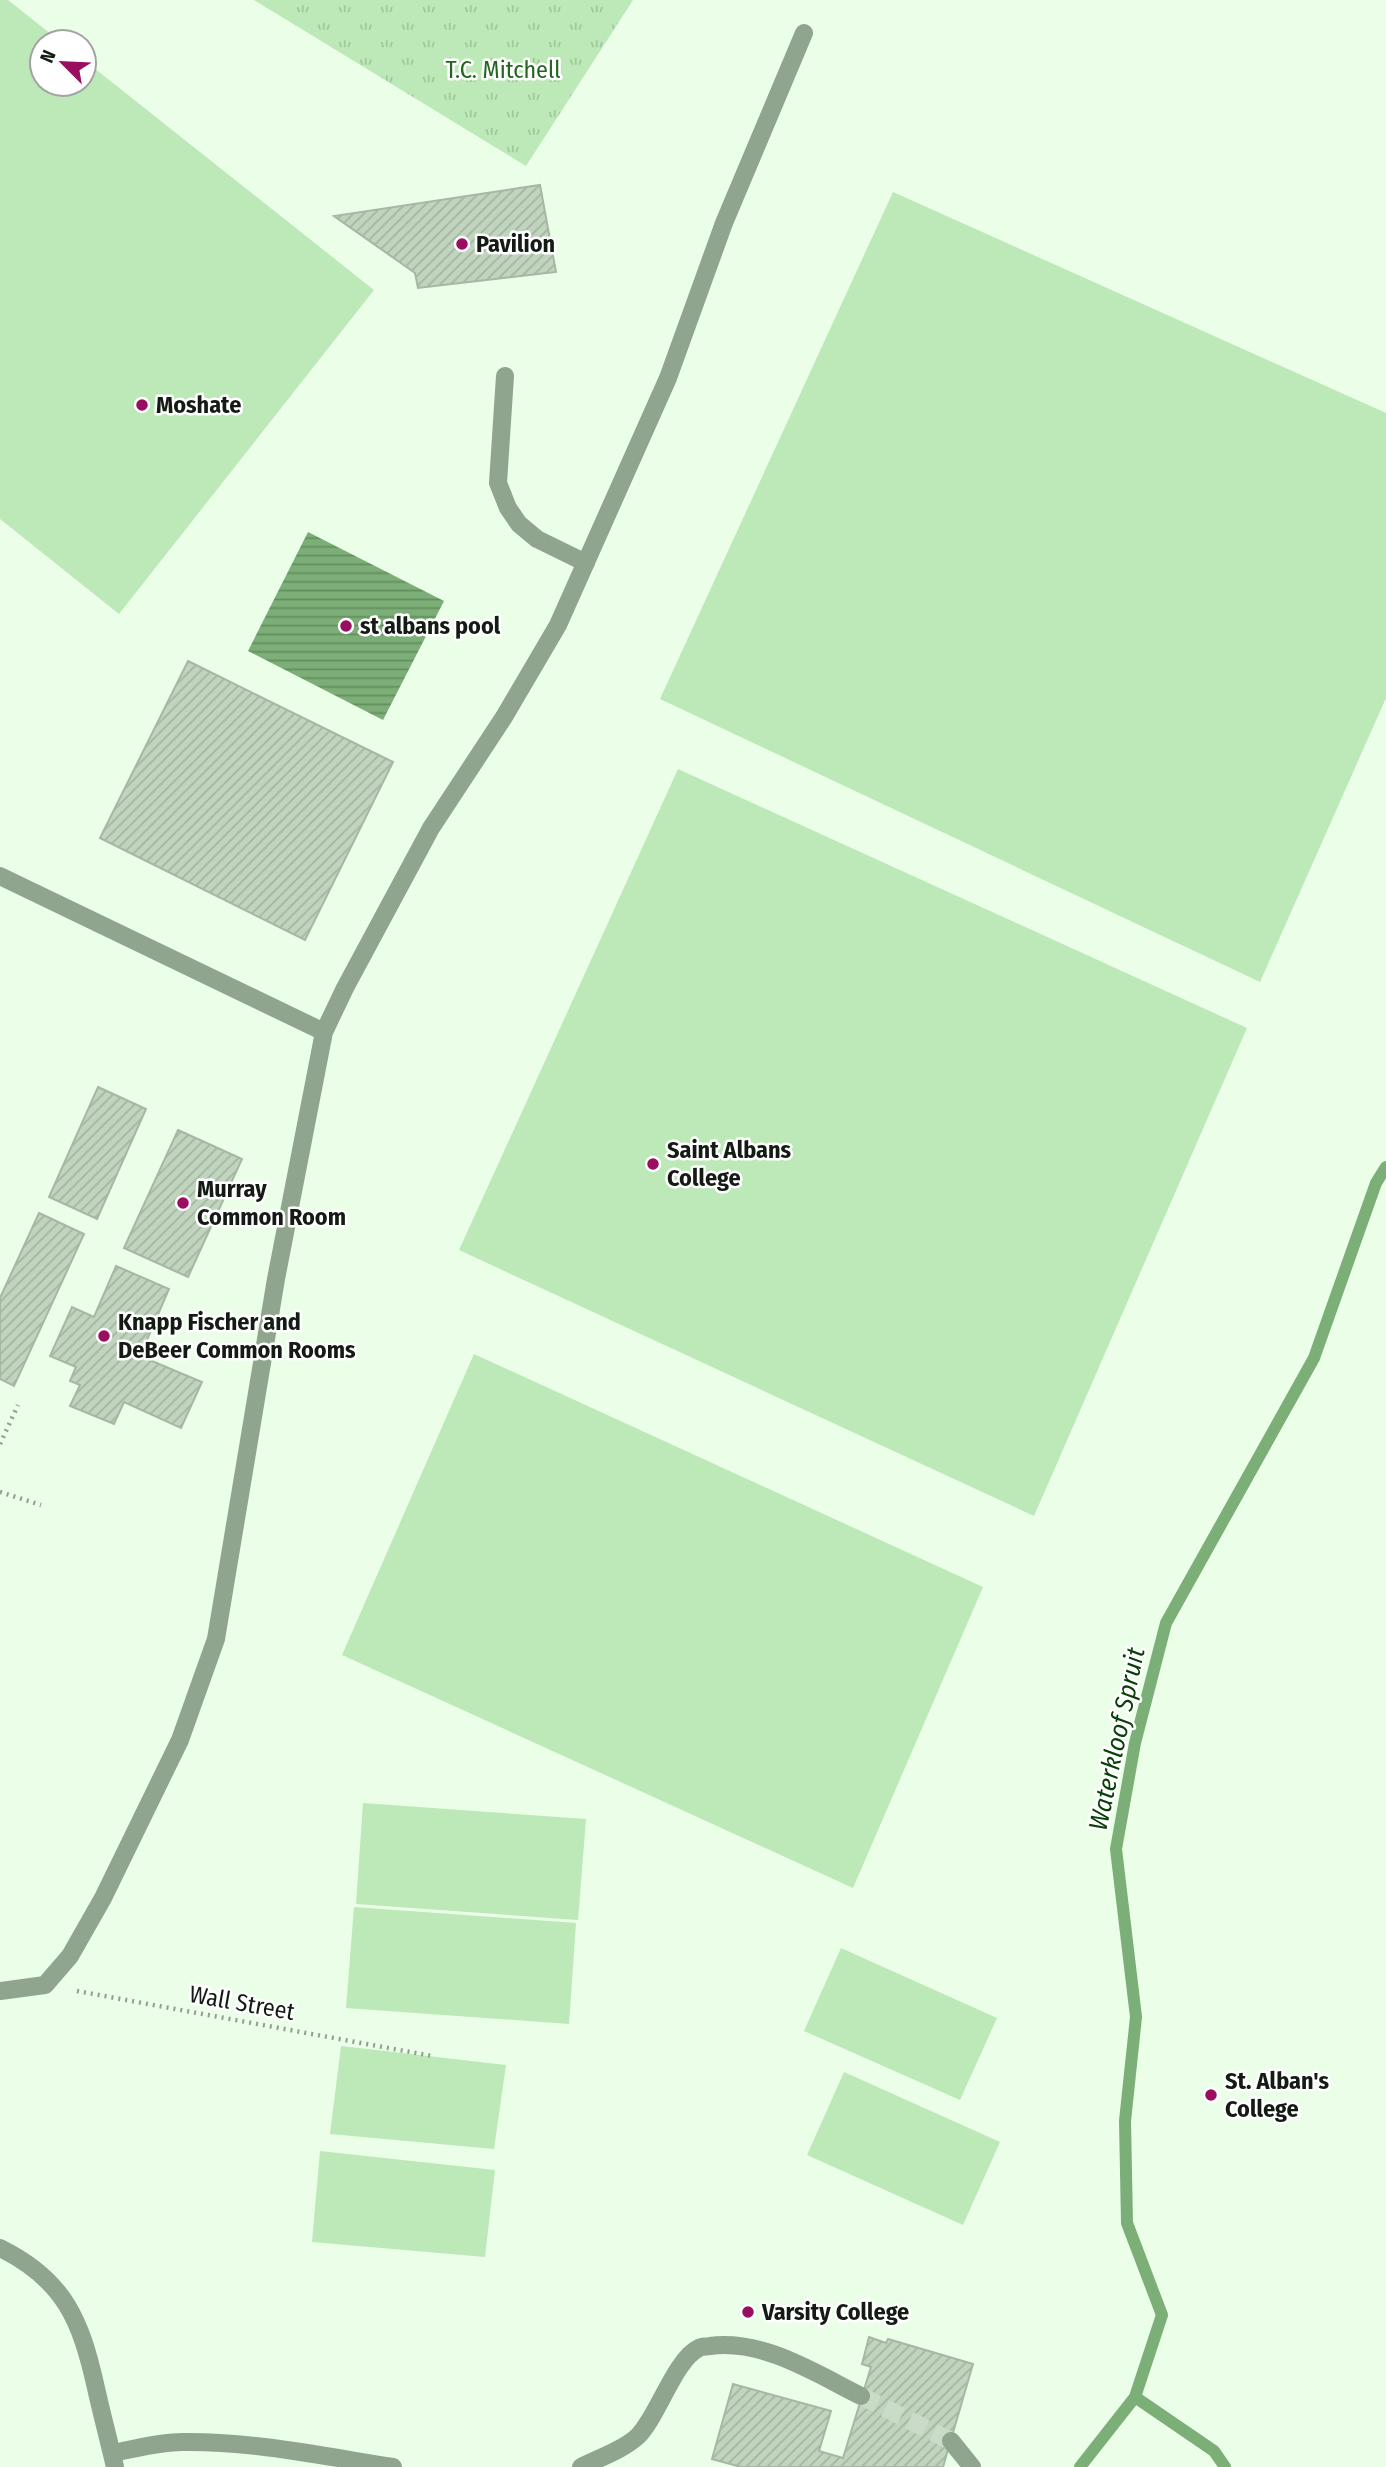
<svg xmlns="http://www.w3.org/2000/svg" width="1386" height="2467" viewBox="0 0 1386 2467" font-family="'Fira Sans Condensed',sans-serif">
	<defs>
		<pattern id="park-tufts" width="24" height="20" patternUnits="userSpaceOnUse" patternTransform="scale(1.75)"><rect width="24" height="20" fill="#bce9b7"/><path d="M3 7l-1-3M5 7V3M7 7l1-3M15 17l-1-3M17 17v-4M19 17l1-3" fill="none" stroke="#a1c79c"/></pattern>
		<pattern id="water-rules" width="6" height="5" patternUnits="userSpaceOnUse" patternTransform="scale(1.75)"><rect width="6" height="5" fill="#7cae77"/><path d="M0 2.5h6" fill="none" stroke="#648d60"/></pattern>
		<pattern id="building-hatch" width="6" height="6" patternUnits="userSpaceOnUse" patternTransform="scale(1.75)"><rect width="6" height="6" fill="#c0d4be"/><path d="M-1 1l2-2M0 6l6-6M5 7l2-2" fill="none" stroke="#a4b5a2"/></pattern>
	</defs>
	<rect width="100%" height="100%" fill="#eafee8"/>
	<path fill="#bce9b7" d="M 0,0 L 8,0 L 61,42 L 42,42 L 42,84 L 84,84 L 84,60 L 374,290 L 119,614 L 0,519 Z
		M 893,192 L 1386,413 L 1386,698 L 1260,982 L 660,699 Z
		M 678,769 L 1247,1028 L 1034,1516 L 459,1250 Z
		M 474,1354 L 983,1587 L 853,1888 L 342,1655 Z
		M 363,1803 L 586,1819 L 578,1920 L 356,1904 Z
		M 354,1907 L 576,1923 L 569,2024 L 346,2008 Z
		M 841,1948 L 997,2018 L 960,2100 L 804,2031 Z
		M 341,2046 L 506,2065 L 494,2149 L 330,2134 Z
		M 844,2072 L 1000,2142 L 963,2225 L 807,2155 Z
		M 320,2151 L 495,2170 L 485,2257 L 312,2242 Z"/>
	<path fill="url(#park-tufts)" d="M 254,0 L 633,0 L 526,166 Z"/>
	<path fill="url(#water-rules)" d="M 308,532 L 444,601 L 383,720 L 248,651 Z"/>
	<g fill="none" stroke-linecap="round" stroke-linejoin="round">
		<path stroke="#7cae77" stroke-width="12" d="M 1135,2397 L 1214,2451 L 1225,2467
			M 1080,2467 L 1135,2397 L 1162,2315 L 1127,2223 L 1125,2121 L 1136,2017 L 1116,1849 L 1135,1743 L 1166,1623 L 1314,1358 L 1376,1183 L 1386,1167"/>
	</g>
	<path fill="url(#building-hatch)" stroke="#a6b8a4" stroke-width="2" d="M 540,185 L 556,272 L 418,288 L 415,273 L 334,216 Z
		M 188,661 L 393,762 L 305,940 L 100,838 Z
		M 98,1087 L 146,1109 L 97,1219 L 49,1197 Z
		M 178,1130 L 242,1159 L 188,1277 L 124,1248 Z
		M 39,1213 L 84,1234 L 14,1386 L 0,1379 L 0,1298 Z
		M 116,1266 L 169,1289 L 140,1356 L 202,1382 L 181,1428 L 124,1402 L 114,1424 L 70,1406 L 80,1385 L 70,1381 L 76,1367 L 50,1356 L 72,1307 L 94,1317 Z
		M 869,2337 L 886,2343 L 888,2339 L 973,2364 L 943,2467 L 741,2467 L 712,2459 L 733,2384 L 831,2411 L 819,2451 L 843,2458 L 871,2367 L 862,2364 Z"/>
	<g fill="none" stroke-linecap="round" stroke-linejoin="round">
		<path stroke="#cadcc8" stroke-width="18" stroke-dasharray="18 9" stroke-linecap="butt" d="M 861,2396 L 951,2441"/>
		<path stroke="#919f90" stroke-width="4.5" stroke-dasharray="2 5" stroke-linecap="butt" d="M 0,1444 L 18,1405
			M 0,1492 L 41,1505
			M 77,1991 L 432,2056"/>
		<path stroke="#8fa58d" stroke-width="18" d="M 505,376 L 498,483 L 508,508 L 519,524 L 537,539 L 586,563
			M 0,876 L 324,1032
			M 0,1991 L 45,1985 L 70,1956 L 103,1898 L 180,1740 L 216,1639 L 276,1279 L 324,1032 L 345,988 L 431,828 L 504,717 L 558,625 L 668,378 L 724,223 L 804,33
			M 0,2248 C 65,2280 81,2321 96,2388 C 102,2415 109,2441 115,2467
			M 951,2441 L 972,2467
			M 112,2453 C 135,2449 158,2442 182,2442 C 252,2441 323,2456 393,2467
			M 581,2467 C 599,2458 623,2450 638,2436 C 658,2416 675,2359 699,2348 C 702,2346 706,2347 710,2346 C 763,2339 815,2373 861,2396"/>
	</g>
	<g fill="#9a0e60" stroke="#fff" stroke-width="2.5">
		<circle cx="462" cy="244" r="7"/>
		<circle cx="142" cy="405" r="7"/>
		<circle cx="346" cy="626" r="7"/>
		<circle cx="653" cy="1164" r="7"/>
		<circle cx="183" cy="1203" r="7"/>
		<circle cx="104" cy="1336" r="7"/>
		<circle cx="1211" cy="2095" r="7"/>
		<circle cx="748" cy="2312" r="7"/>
	</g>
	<g text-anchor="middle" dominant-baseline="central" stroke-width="5" stroke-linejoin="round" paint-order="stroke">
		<g font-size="24" fill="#23671f" stroke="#fff">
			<text x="503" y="70">T.C. Mitchell</text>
		</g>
		<g font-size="24" font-weight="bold" fill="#141b14" stroke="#fff" text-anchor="start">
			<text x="476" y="244">Pavilion</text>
			<text x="156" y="405">Moshate</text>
			<text x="360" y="626">st albans pool</text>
			<text x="667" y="1150">Saint Albans<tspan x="667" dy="28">College</tspan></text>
			<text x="197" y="1189">Murray<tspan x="197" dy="28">Common Room</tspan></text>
			<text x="118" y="1322">Knapp Fischer and<tspan x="118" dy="28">DeBeer Common Rooms</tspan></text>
			<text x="1225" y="2081">St. Alban's<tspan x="1225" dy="28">College</tspan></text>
			<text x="762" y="2312">Varsity College</text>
		</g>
		<g font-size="24" fill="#141b14" stroke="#fff">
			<text transform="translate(242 2003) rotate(10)">Wall Street</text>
		</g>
		<g font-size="26" font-style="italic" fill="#094007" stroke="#fff">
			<text transform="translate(1117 1739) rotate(-78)">Waterkloof Spruit</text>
		</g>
	</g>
	<g transform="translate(63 63) rotate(294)"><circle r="33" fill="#ffffff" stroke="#a1a4a1" stroke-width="2"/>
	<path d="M0-5L12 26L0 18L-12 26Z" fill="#9a0e60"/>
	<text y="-10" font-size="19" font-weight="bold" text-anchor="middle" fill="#141b14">N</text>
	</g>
</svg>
